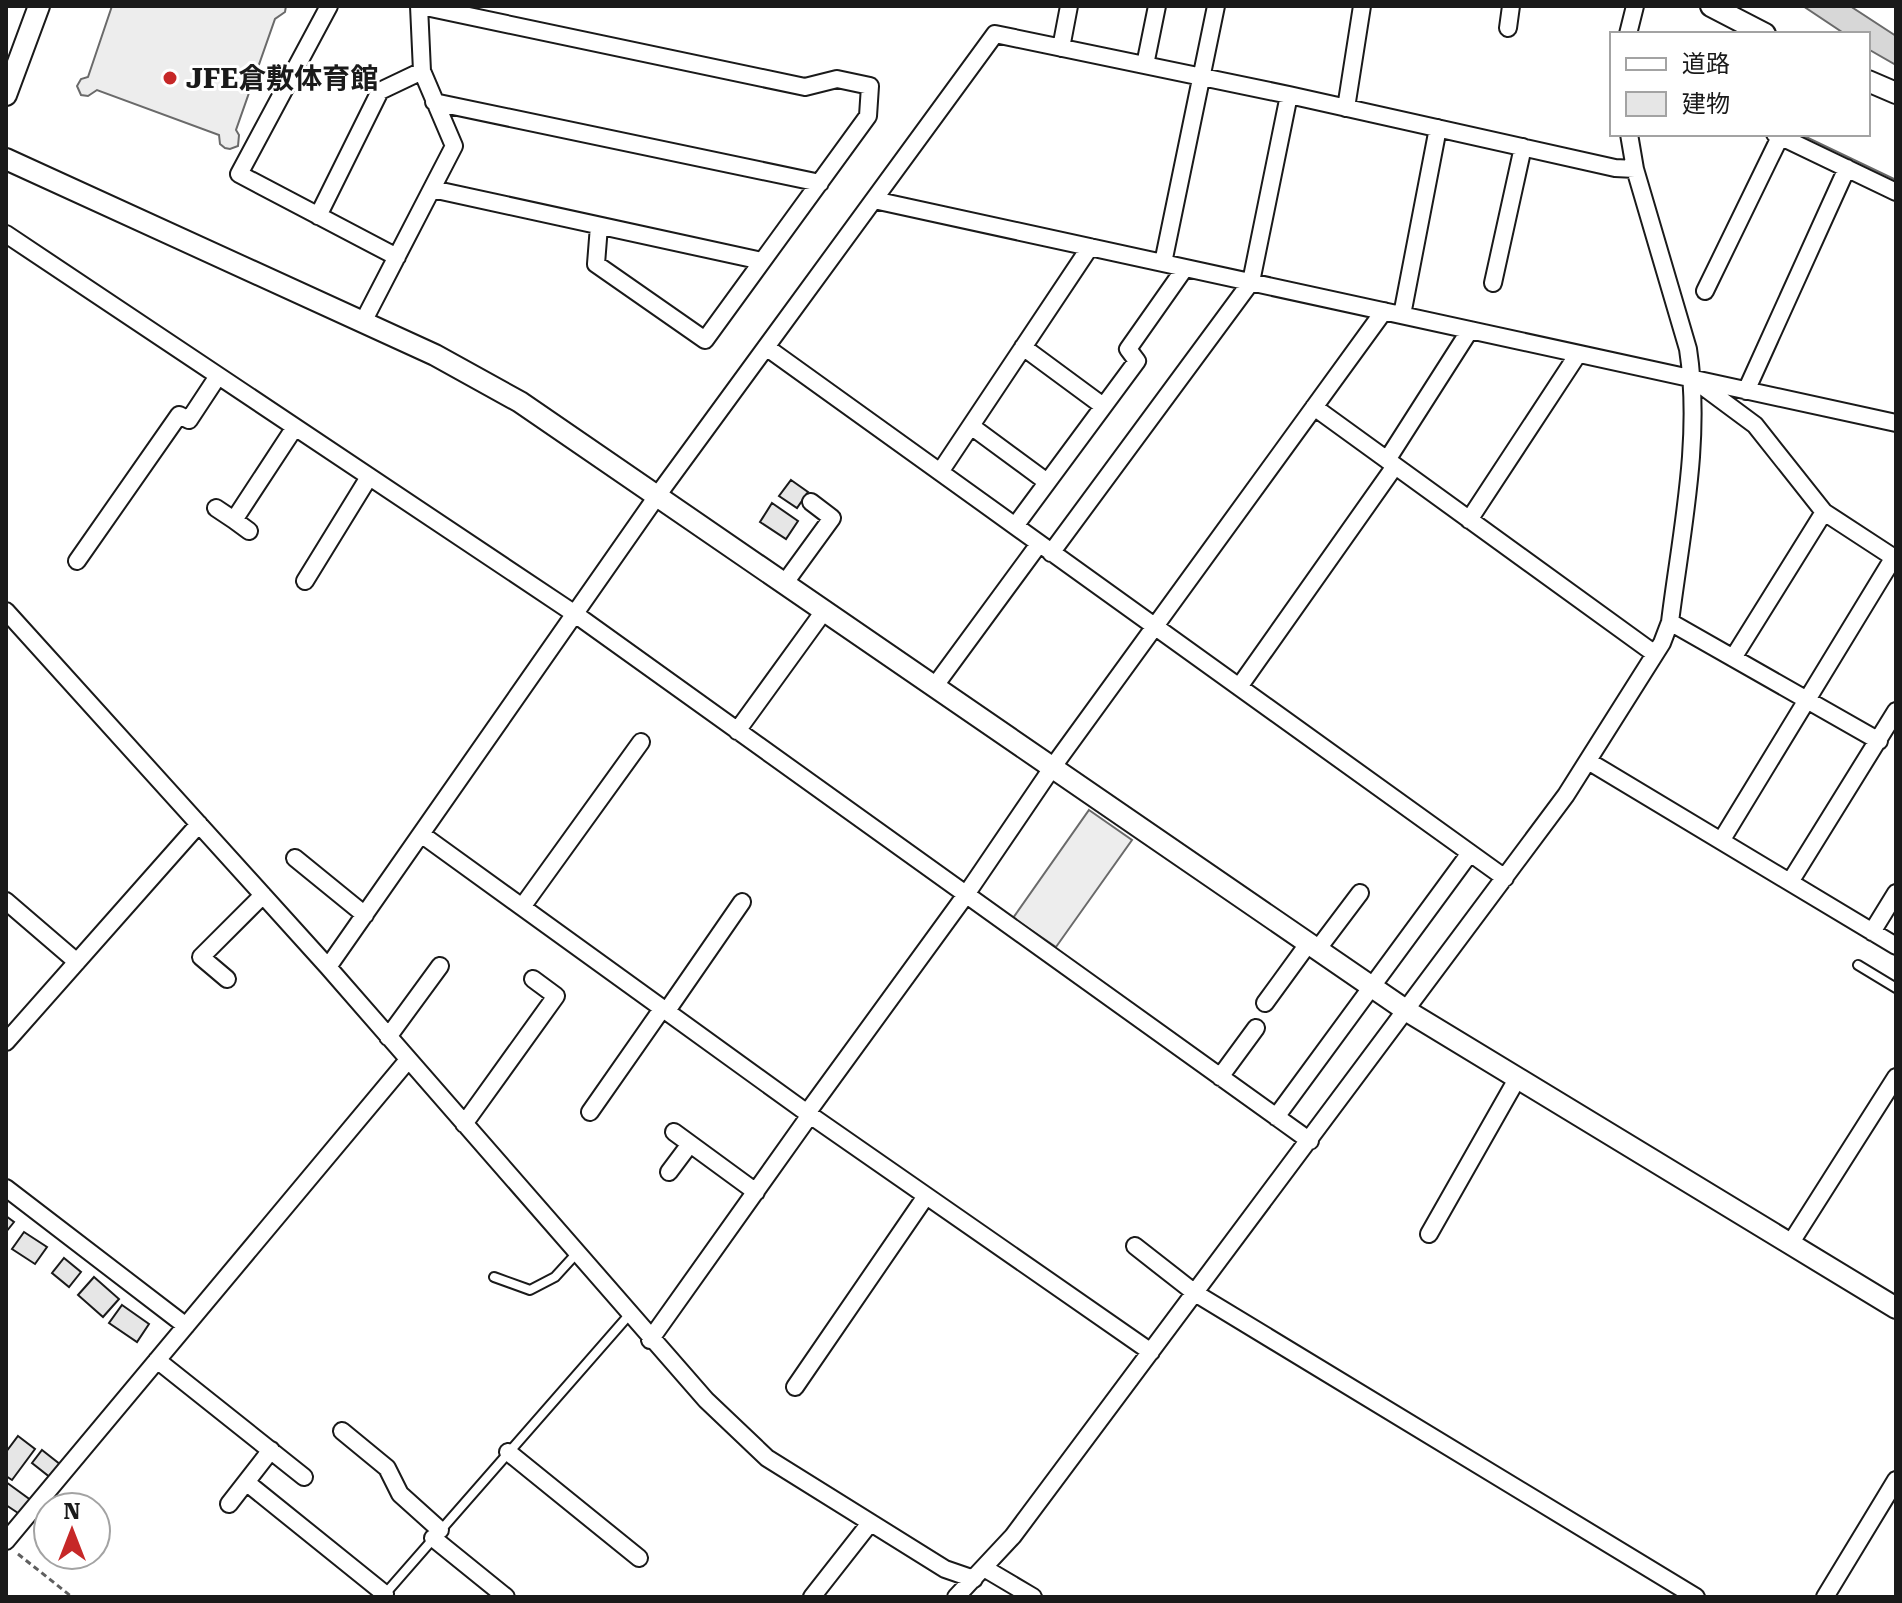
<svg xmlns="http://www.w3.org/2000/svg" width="1902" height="1603" viewBox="0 0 1902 1603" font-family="'Roboto Serif','Noto Sans JP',serif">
	<rect width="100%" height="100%" fill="#fff"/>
	<path fill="#ededed" stroke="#6a6a6a" stroke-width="2" d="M 112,6 L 286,6 L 285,12 L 275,19 L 236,130 L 239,135 L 238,146 L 230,149 L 225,148 L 220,144 L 219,135 L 97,90 L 88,96 L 81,95 L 77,86 L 81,79 L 88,77 Z
		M 1089,810 L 1132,840 L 1056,947 L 1013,918 Z"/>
	<path fill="#d7d7d7" stroke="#6a6a6a" stroke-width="2" d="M 1803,6 L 1850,6 L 1896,36 L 1896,65 L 1868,49 L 1868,34 L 1845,34 Z
		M 1782,134 L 1800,134 L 1896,180 L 1896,188 Z"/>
	<path fill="#e6e6e6" stroke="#1a1a1a" stroke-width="2" d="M 791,480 L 808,492 L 797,508 L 779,496 Z
		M 772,503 L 798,521 L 786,539 L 760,522 Z
		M 6,1216 L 14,1222 L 6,1232 Z
		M 24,1232 L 47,1247 L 35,1264 L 12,1249 Z
		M 64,1258 L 81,1272 L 69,1287 L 52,1273 Z
		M 94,1277 L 119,1299 L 103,1317 L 78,1295 Z
		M 122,1305 L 149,1324 L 137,1342 L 109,1323 Z
		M 18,1436 L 35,1449 L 12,1480 L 6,1476 L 6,1452 Z
		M 42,1450 L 61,1465 L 51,1478 L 32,1463 Z
		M 6,1482 L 32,1501 L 21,1515 L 6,1505 Z"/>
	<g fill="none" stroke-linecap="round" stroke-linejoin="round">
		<defs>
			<path id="service" d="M 1858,965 L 1896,988
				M 494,1277 L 530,1290 L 555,1277 L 576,1254
				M 385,1594 L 629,1315"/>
			<path id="minor" d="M 329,6 L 239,174 L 397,257
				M 419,6 L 422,71
				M 421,6 L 805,87 L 837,79 L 870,86 L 868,116 L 705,340 L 596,264 L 599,226
				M 1508,28 L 1511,6
				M 1628,34 L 1635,6
				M 1061,48 L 1069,6
				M 1145,65 L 1157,6
				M 434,102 L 820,183
				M 1346,108 L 1362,6
				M 1775,134 L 1896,192
				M 432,189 L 762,261
				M 874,200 L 1896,423
				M 318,216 L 380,91 L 422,71 L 454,146 L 363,322
				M 6,234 L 575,614 L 1310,1141
				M 1163,263 L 1216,6
				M 1493,283 L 1523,147
				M 1705,291 L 1780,137
				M 1402,315 L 1438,128
				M 766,347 L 1505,878
				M 1023,347 L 1103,406
				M 1697,382 L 1755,425 L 1824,512 L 1896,559
				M 1746,391 L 1847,168
				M 1314,407 L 1655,654
				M 971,426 L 1047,482
				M 1387,460 L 1470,330
				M 940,472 L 1090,247
				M 216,508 L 234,520 L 295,427
				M 234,520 L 249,531
				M 1469,520 L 1578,354
				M 1015,526 L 1137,361 L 1128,349 L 1185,268
				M 1051,553 L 1251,282 L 1289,95
				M 77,561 L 179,415 L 189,420 L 218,376
				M 305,581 L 369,477
				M 784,584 L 832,518 L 811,502
				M 6,611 L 328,967 L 706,1400 L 767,1458 L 945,1569 L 974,1579
				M 1670,622 L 1879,741
				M 1733,658 L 1824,512
				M 934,687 L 1039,544
				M 1239,687 L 1395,466
				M 737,731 L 824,611
				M 1588,761 L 1896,946
				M 421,834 L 810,1115 L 1151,1352
				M 1721,841 L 1894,557
				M 295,858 L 365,915
				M 1790,882 L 1896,711
				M 6,901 L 77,962
				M 522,907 L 641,742
				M 1872,932 L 1896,893
				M 1317,950 L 1360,893
				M 328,967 L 657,496 L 995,34 L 1289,95 L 1615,168 L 1635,169
				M 227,979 L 201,957 L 263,895
				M 1265,1003 L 1308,944
				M 666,1012 L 742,902
				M 388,1037 L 440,966
				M 6,1042 L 199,824
				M 1220,1077 L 1256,1028
				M 590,1112 L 662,1009
				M 807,1113 L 965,896 L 1052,768 L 1384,311
				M 1276,1117 L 1470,853
				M 464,1124 L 556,996 L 533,979
				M 674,1132 L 756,1192
				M 669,1172 L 690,1144
				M 6,1188 L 186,1326
				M 1429,1234 L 1517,1079
				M 1790,1244 L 1896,1077
				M 1135,1246 L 1195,1293 L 1696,1597
				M 650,1340 L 810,1115
				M 157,1360 L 304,1477
				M 795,1387 L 926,1196
				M 342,1431 L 387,1468 L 400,1494 L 440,1530
				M 508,1452 L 639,1558
				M 246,1482 L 385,1594
				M 229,1504 L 271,1450
				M 433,1538 L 506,1597
				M 6,1541 L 408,1060
				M 984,1568 L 1033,1597
				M 812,1597 L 870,1523
				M 956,1597 L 1013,1536 L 1566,795 L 1662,643 L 1670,622 C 1681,533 1702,439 1688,349 L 1635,169 L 1629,134
				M 1825,1597 L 1896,1480"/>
			<path id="tertiary" d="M 1711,6 L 1765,34
				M 1868,81 L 1896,93
				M 6,95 L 39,6
				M 6,159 L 435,355 L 520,402 L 1407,1011 L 1896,1308"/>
		</defs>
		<use href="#service" stroke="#1a1a1a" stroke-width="12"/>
		<use href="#minor" stroke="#1a1a1a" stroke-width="20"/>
		<use href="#tertiary" stroke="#1a1a1a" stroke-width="24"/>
		<path stroke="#5f5f5f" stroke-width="3" stroke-dasharray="6 4" stroke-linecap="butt" d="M 18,1554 L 72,1597"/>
		<use href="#service" stroke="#fff" stroke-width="8"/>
		<use href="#minor" stroke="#fff" stroke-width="16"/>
		<use href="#tertiary" stroke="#fff" stroke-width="20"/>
	</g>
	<circle fill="#c62828" stroke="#fff" stroke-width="3" cx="170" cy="78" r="8"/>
	<g text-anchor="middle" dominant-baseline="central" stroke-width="6" stroke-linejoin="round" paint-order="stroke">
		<g font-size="28" font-weight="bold" fill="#1a1a1a" stroke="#fff" text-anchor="start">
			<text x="186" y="78">JFE倉敷体育館</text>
		</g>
	</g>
	<rect width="1902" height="1603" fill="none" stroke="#1a1a1a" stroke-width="16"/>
	<rect x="1610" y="32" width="260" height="104" fill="#ffffff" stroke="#a3a3a3" stroke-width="2"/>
	<rect x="1626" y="58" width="40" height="12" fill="#ffffff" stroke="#a3a3a3" stroke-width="2"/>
	<text x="1682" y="72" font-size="24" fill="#1a1a1a">道路</text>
	<rect x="1626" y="92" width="40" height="24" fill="#e6e6e6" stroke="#a3a3a3" stroke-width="2"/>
	<text x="1682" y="112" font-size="24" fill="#1a1a1a">建物</text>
	<g transform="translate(72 1531)"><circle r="38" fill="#ffffff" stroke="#a3a3a3" stroke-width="2"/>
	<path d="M0-6L14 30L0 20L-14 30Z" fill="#c62828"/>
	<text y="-12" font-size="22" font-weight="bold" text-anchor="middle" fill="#1a1a1a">N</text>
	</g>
</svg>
